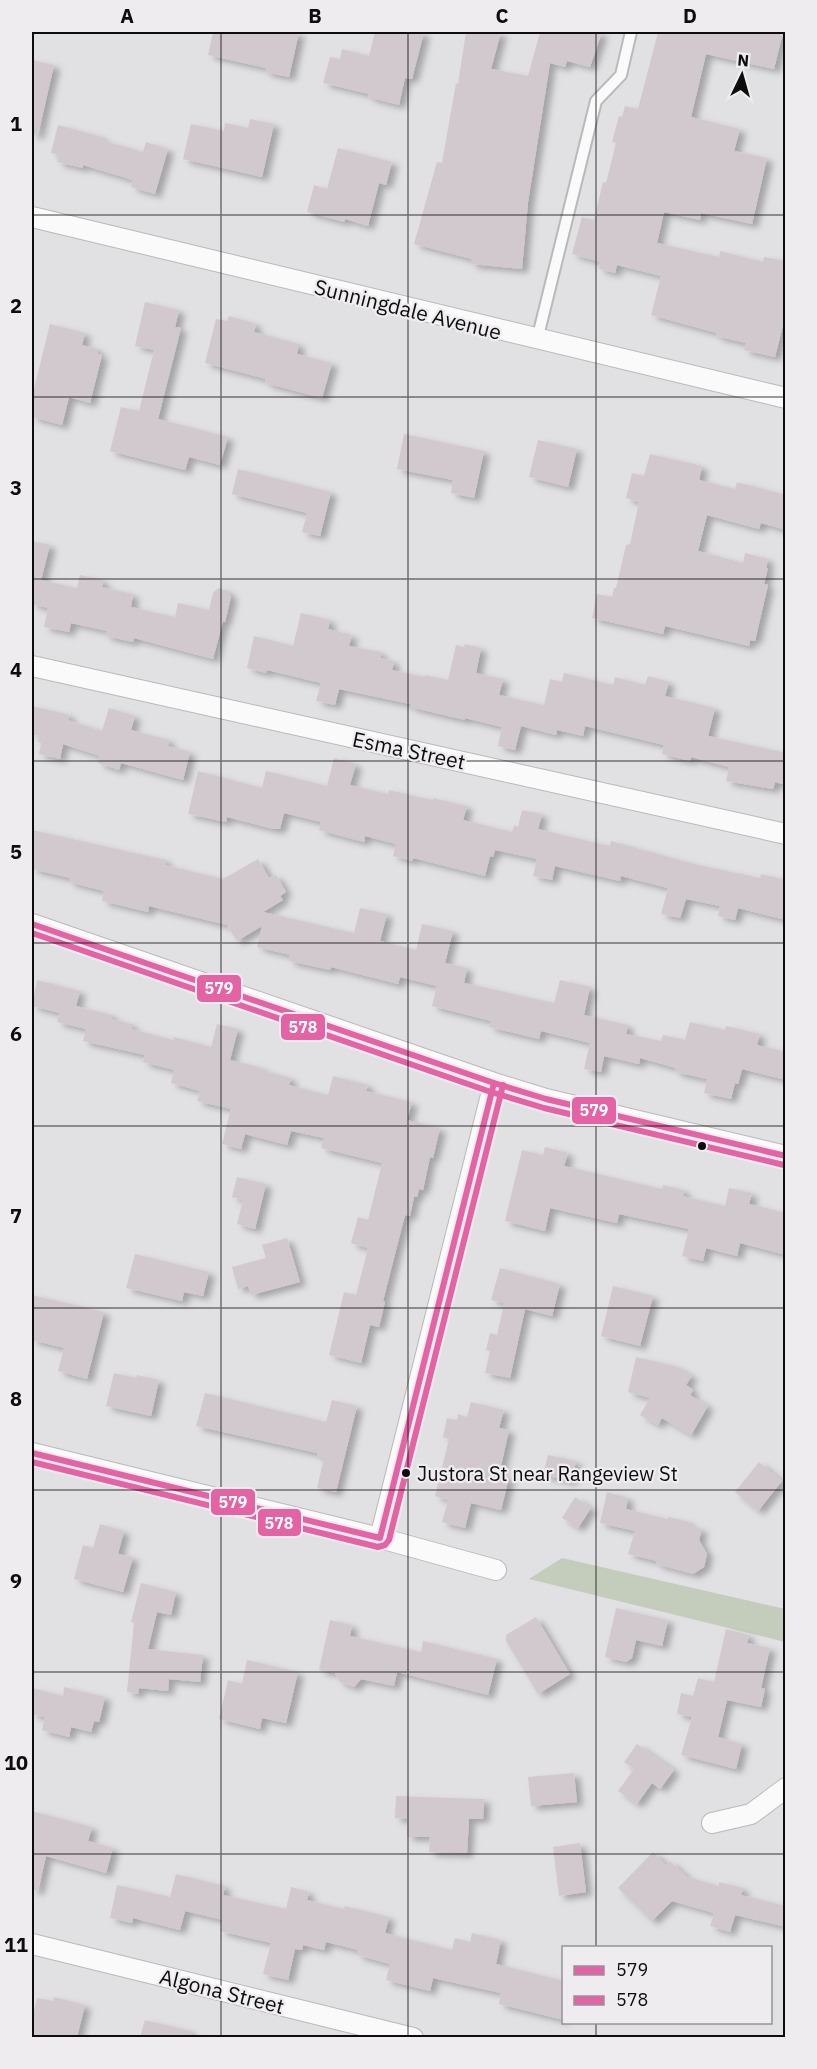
<svg xmlns="http://www.w3.org/2000/svg" width="817" height="2069" viewBox="0 0 817 2069" font-family="'IBM Plex Sans',sans-serif">
	<defs>
		<filter id="shadow"><feDropShadow dx="6" dy="4" stdDeviation="3" flood-color="#0004"/></filter>
	</defs>
	<rect width="100%" height="100%" fill="#e1e0e2"/>
	<path fill="#c4ccbc" d="M 562,1558 L 785,1609 L 785,1642 L 529,1579 Z"/>
	<path fill="#d2c9ce" filter="url(#shadow)" d="M 213,32 L 299,32 L 289,77 L 265,72 L 266,68 L 208,55 Z
		M 375,32 L 424,32 L 412,79 L 405,78 L 399,105 L 368,97 L 369,94 L 323,83 L 330,57 L 340,59 L 342,49 L 369,56 Z
		M 466,32 L 501,32 L 491,69 L 528,76 L 540,32 L 602,32 L 590,67 L 567,61 L 565,67 L 550,63 L 528,202 L 522,269 L 471,264 L 472,259 L 414,244 L 437,162 L 442,163 L 456,83 L 458,84 Z
		M 658,32 L 783,32 L 774,69 L 706,54 L 691,117 L 740,129 L 734,151 L 767,158 L 752,224 L 701,213 L 700,220 L 664,212 L 657,243 L 719,257 L 720,251 L 763,262 L 764,257 L 786,261 L 786,313 L 775,357 L 744,350 L 746,343 L 716,336 L 717,333 L 651,315 L 661,276 L 617,265 L 615,273 L 599,269 L 600,262 L 572,254 L 582,217 L 594,220 L 603,182 L 606,183 L 616,143 L 612,142 L 619,116 L 622,117 L 625,106 L 638,109 Z
		M 32,60 L 54,65 L 38,135 L 32,135 Z
		M 250,119 L 274,124 L 262,177 L 183,159 L 191,124 L 224,131 L 225,123 L 248,128 Z
		M 58,125 L 102,137 L 101,140 L 143,152 L 146,142 L 168,149 L 155,194 L 131,187 L 133,180 L 83,165 L 83,168 L 57,162 L 59,155 L 51,153 Z
		M 338,148 L 392,162 L 386,185 L 379,183 L 368,226 L 345,219 L 344,222 L 307,212 L 314,185 L 327,189 Z
		M 145,302 L 179,310 L 175,327 L 181,328 L 158,419 L 228,437 L 220,465 L 189,457 L 185,470 L 110,451 L 121,407 L 139,411 L 154,350 L 135,346 Z
		M 229,316 L 256,324 L 254,332 L 299,344 L 297,354 L 332,363 L 322,398 L 265,383 L 266,379 L 205,363 L 216,319 L 227,321 Z
		M 50,324 L 85,333 L 82,345 L 98,349 L 97,354 L 102,355 L 90,403 L 69,397 L 62,425 L 32,417 L 32,397 Z
		M 404,434 L 484,451 L 474,498 L 451,493 L 453,480 L 397,469 Z
		M 538,440 L 577,449 L 568,487 L 529,477 Z
		M 650,454 L 702,466 L 699,480 L 735,489 L 737,482 L 786,495 L 786,530 L 761,523 L 759,529 L 707,515 L 698,551 L 743,563 L 745,553 L 768,559 L 766,568 L 768,568 L 764,584 L 768,585 L 755,641 L 750,640 L 749,646 L 665,626 L 663,634 L 592,618 L 597,594 L 612,597 L 614,588 L 616,588 L 626,545 L 630,544 L 639,502 L 626,498 L 632,473 L 644,476 Z
		M 238,469 L 331,492 L 320,536 L 302,532 L 307,513 L 232,494 Z
		M 32,541 L 50,545 L 41,580 L 77,588 L 80,575 L 103,580 L 102,587 L 133,594 L 131,607 L 175,617 L 178,603 L 209,610 L 213,593 L 218,588 L 228,591 L 231,597 L 225,622 L 223,621 L 213,659 L 134,638 L 133,642 L 105,636 L 107,631 L 71,623 L 69,632 L 44,627 L 48,608 L 32,604 Z
		M 301,613 L 330,620 L 328,629 L 352,635 L 349,646 L 381,652 L 380,658 L 394,661 L 392,670 L 425,677 L 425,675 L 448,680 L 456,645 L 464,647 L 465,644 L 481,648 L 476,673 L 503,679 L 499,695 L 544,705 L 550,679 L 562,682 L 564,673 L 613,685 L 615,677 L 645,685 L 648,676 L 669,682 L 665,696 L 715,708 L 708,736 L 786,753 L 786,785 L 775,782 L 773,789 L 726,781 L 729,767 L 691,757 L 690,761 L 662,754 L 664,745 L 585,726 L 583,736 L 557,730 L 556,735 L 521,726 L 515,750 L 498,746 L 502,727 L 465,718 L 465,720 L 410,707 L 410,704 L 339,689 L 335,705 L 316,701 L 321,683 L 267,670 L 266,673 L 247,668 L 254,636 L 293,646 Z
		M 32,706 L 70,715 L 68,720 L 102,731 L 109,708 L 135,716 L 131,730 L 169,740 L 168,746 L 190,752 L 183,780 L 121,763 L 119,770 L 98,763 L 100,756 L 63,744 L 60,759 L 39,754 L 41,743 L 38,742 L 39,736 L 32,734 Z
		M 334,758 L 356,764 L 350,785 L 388,794 L 389,790 L 422,798 L 433,800 L 433,798 L 467,806 L 463,820 L 512,832 L 514,825 L 518,827 L 522,810 L 542,814 L 538,829 L 562,835 L 610,846 L 611,841 L 694,864 L 760,878 L 761,874 L 786,880 L 786,920 L 738,908 L 735,920 L 718,916 L 720,906 L 686,899 L 680,918 L 661,914 L 668,888 L 621,876 L 620,881 L 555,866 L 552,880 L 533,876 L 537,859 L 495,850 L 493,857 L 490,856 L 485,876 L 413,858 L 412,861 L 393,856 L 396,844 L 365,836 L 364,842 L 319,830 L 321,822 L 284,813 L 280,829 L 273,829 L 227,817 L 226,822 L 188,814 L 198,771 L 262,788 L 266,771 L 327,786 Z
		M 32,830 L 166,860 L 165,865 L 223,879 L 258,859 L 269,878 L 276,875 L 286,892 L 280,896 L 283,900 L 263,912 L 354,933 L 360,908 L 387,914 L 380,941 L 416,950 L 422,924 L 453,931 L 445,963 L 467,968 L 464,983 L 554,1003 L 560,980 L 590,987 L 584,1015 L 628,1025 L 626,1034 L 661,1041 L 663,1035 L 685,1040 L 690,1022 L 725,1030 L 726,1026 L 760,1034 L 757,1045 L 786,1052 L 786,1080 L 742,1069 L 738,1084 L 735,1083 L 731,1099 L 704,1093 L 707,1079 L 675,1072 L 676,1068 L 640,1058 L 639,1064 L 604,1056 L 601,1072 L 584,1069 L 590,1043 L 541,1031 L 539,1039 L 489,1027 L 491,1021 L 432,1006 L 437,986 L 400,977 L 398,984 L 331,967 L 330,970 L 289,961 L 290,955 L 257,947 L 262,926 L 237,941 L 227,925 L 149,906 L 148,912 L 102,901 L 104,891 L 69,882 L 70,878 L 32,869 Z
		M 37,980 L 80,991 L 76,1006 L 112,1015 L 111,1019 L 132,1024 L 131,1029 L 173,1040 L 174,1037 L 211,1047 L 217,1024 L 238,1029 L 230,1060 L 262,1068 L 261,1070 L 291,1078 L 289,1085 L 328,1095 L 333,1076 L 368,1085 L 366,1091 L 412,1102 L 407,1120 L 440,1128 L 433,1158 L 430,1157 L 423,1190 L 419,1189 L 417,1197 L 414,1197 L 410,1216 L 405,1215 L 383,1301 L 385,1302 L 379,1327 L 370,1325 L 361,1363 L 329,1355 L 344,1292 L 356,1295 L 368,1248 L 351,1243 L 358,1217 L 368,1220 L 382,1163 L 321,1148 L 324,1138 L 291,1131 L 287,1145 L 245,1134 L 241,1149 L 222,1144 L 231,1109 L 197,1101 L 200,1091 L 171,1083 L 174,1070 L 143,1062 L 145,1055 L 83,1041 L 86,1029 L 57,1022 L 60,1013 L 32,1006 Z
		M 545,1147 L 568,1153 L 564,1166 L 662,1189 L 663,1185 L 684,1190 L 683,1196 L 725,1206 L 729,1188 L 752,1193 L 749,1204 L 786,1213 L 786,1255 L 740,1243 L 737,1256 L 706,1248 L 703,1261 L 682,1256 L 689,1229 L 619,1214 L 617,1223 L 550,1208 L 545,1231 L 505,1221 L 522,1150 L 543,1155 Z
		M 237,1177 L 266,1184 L 255,1229 L 237,1224 L 243,1200 L 232,1197 Z
		M 287,1238 L 300,1282 L 251,1295 L 248,1286 L 238,1289 L 232,1267 L 266,1258 L 262,1245 Z
		M 135,1254 L 209,1272 L 203,1296 L 184,1292 L 182,1301 L 126,1288 Z
		M 500,1268 L 560,1284 L 552,1316 L 525,1309 L 510,1378 L 485,1373 L 490,1351 L 486,1350 L 490,1333 L 497,1335 L 504,1303 L 491,1300 Z
		M 613,1286 L 653,1296 L 640,1346 L 601,1336 Z
		M 32,1295 L 104,1312 L 87,1379 L 58,1371 L 64,1348 L 32,1340 Z
		M 636,1357 L 675,1366 L 692,1376 L 686,1385 L 693,1390 L 690,1395 L 708,1406 L 691,1435 L 662,1418 L 658,1425 L 640,1415 L 650,1398 L 628,1392 Z
		M 114,1373 L 136,1378 L 137,1375 L 159,1380 L 151,1416 L 106,1406 Z
		M 205,1393 L 326,1422 L 332,1400 L 357,1406 L 336,1492 L 317,1488 L 324,1458 L 317,1456 L 317,1453 L 196,1426 Z
		M 471,1402 L 504,1410 L 499,1428 L 509,1430 L 499,1475 L 509,1477 L 501,1510 L 471,1503 L 465,1528 L 442,1522 L 448,1500 L 435,1496 L 449,1439 L 443,1437 L 447,1418 L 457,1420 L 458,1414 L 467,1417 Z
		M 548,1455 L 576,1461 L 571,1481 L 543,1475 Z
		M 759,1462 L 782,1481 L 758,1511 L 735,1492 Z
		M 607,1492 L 628,1498 L 626,1509 L 667,1519 L 669,1517 L 689,1522 L 688,1525 L 702,1529 L 699,1540 L 707,1554 L 704,1567 L 693,1574 L 656,1564 L 657,1561 L 628,1554 L 635,1531 L 600,1523 Z
		M 575,1497 L 591,1508 L 578,1528 L 562,1518 Z
		M 100,1524 L 124,1531 L 118,1554 L 133,1557 L 123,1592 L 74,1579 L 83,1545 L 93,1548 Z
		M 141,1583 L 176,1592 L 171,1615 L 157,1612 L 148,1649 L 203,1655 L 200,1682 L 169,1679 L 168,1691 L 139,1688 L 138,1694 L 127,1692 L 134,1623 L 131,1622 Z
		M 616,1608 L 668,1620 L 662,1646 L 636,1640 L 632,1658 L 626,1662 L 605,1657 Z
		M 536,1617 L 570,1674 L 538,1694 L 506,1641 L 506,1635 Z
		M 330,1620 L 352,1625 L 350,1636 L 421,1652 L 423,1641 L 497,1659 L 488,1695 L 397,1672 L 394,1686 L 361,1679 L 354,1687 L 340,1682 L 335,1673 L 319,1670 Z
		M 726,1629 L 749,1635 L 747,1643 L 770,1648 L 761,1688 L 765,1689 L 761,1707 L 727,1700 L 718,1737 L 742,1744 L 736,1769 L 681,1755 L 692,1717 L 677,1714 L 681,1693 L 693,1696 L 698,1678 L 714,1682 Z
		M 247,1660 L 298,1672 L 286,1723 L 262,1718 L 260,1729 L 219,1719 L 228,1680 L 242,1684 Z
		M 64,1687 L 105,1697 L 99,1722 L 94,1721 L 91,1732 L 71,1727 L 69,1737 L 42,1730 L 45,1717 L 32,1714 L 32,1688 L 63,1696 Z
		M 637,1744 L 674,1770 L 660,1789 L 652,1783 L 637,1804 L 618,1791 L 634,1769 L 624,1762 Z
		M 574,1773 L 577,1802 L 531,1806 L 528,1777 Z
		M 396,1796 L 484,1799 L 483,1819 L 469,1819 L 467,1853 L 429,1852 L 430,1837 L 407,1837 L 407,1819 L 395,1818 Z
		M 32,1811 L 92,1827 L 88,1841 L 113,1848 L 106,1873 L 46,1856 L 38,1891 L 32,1890 Z
		M 580,1843 L 586,1892 L 559,1896 L 553,1847 Z
		M 653,1852 L 666,1865 L 670,1861 L 687,1877 L 719,1886 L 719,1882 L 743,1888 L 741,1895 L 786,1906 L 786,1927 L 735,1915 L 730,1932 L 710,1926 L 714,1913 L 672,1901 L 652,1921 L 618,1888 Z
		M 176,1874 L 225,1886 L 223,1895 L 286,1909 L 291,1887 L 309,1892 L 307,1900 L 344,1909 L 345,1906 L 389,1917 L 385,1933 L 452,1950 L 455,1938 L 470,1942 L 472,1933 L 501,1940 L 496,1964 L 564,1981 L 564,2020 L 499,2004 L 501,1993 L 433,1978 L 430,1991 L 386,1980 L 390,1964 L 357,1955 L 358,1950 L 326,1942 L 324,1950 L 303,1945 L 302,1950 L 295,1949 L 288,1980 L 263,1974 L 271,1943 L 220,1931 L 223,1920 L 185,1911 L 180,1930 L 133,1918 L 132,1923 L 110,1918 L 117,1885 L 170,1897 Z
		M 54,1997 L 85,2005 L 77,2037 L 32,2037 L 32,2020 L 37,1998 L 53,2001 Z
		M 145,2020 L 191,2031 L 190,2037 L 140,2037 Z"/>
	<g fill="none" stroke-linecap="round" stroke-linejoin="round">
		<defs>
			<path id="service" d="M 537,340 L 596,101 L 621,75 L 631,32"/>
			<path id="minor" d="M 32,217 L 786,398
				M 32,666 L 786,834
				M 32,924 L 494,1083 L 546,1099 L 786,1156
				M 32,1453 L 380,1538 L 496,1570
				M 380,1538 L 494,1083
				M 712,1823 L 751,1814 L 786,1788
				M 32,1944 L 413,2038"/>
		</defs>
		<use href="#service" stroke="#b9b8ba" stroke-width="14"/>
		<use href="#minor" stroke="#b9b8ba" stroke-width="22"/>
		<use href="#service" stroke="#fafafb" stroke-width="10"/>
		<use href="#minor" stroke="#fafafb" stroke-width="20"/>
		<defs>
			<path id="bus-1" d="M 32,924 L 494,1083 L 546,1099 L 786,1156
				M 32,1453 L 380,1538 L 494,1083"/>
			<path id="bus-2" d="M 32,933 L 491,1092 L 544,1108 L 784,1165
				M 32,1462 L 378,1547 L 385,1545 L 389,1540 L 503,1085"/>
		</defs>
		<use href="#bus-1" stroke="#efecf0" stroke-width="10"/>
		<use href="#bus-2" stroke="#efecf0" stroke-width="10"/>
		<use href="#bus-1" stroke="#e463a4" stroke-width="6"/>
		<use href="#bus-2" stroke="#e463a4" stroke-width="6"/>
	</g>
	<path fill="none" stroke="#0e0d0e" stroke-width="1.5" stroke-opacity="0.55" d="M 221,32 L 221,2038M 408,32 L 408,2038M 596,32 L 596,1948M 32,215 L 786,215M 32,397 L 786,397M 32,579 L 786,579M 32,761 L 786,761M 32,943 L 786,943M 32,1126 L 786,1126M 32,1308 L 786,1308M 32,1490 L 786,1490M 32,1672 L 786,1672M 32,1854 L 786,1854M 596,2022 L 596,2038"/>
	<g fill="#0e0d0e" stroke="#efecf0" stroke-width="2">
		<circle cx="702" cy="1146" r="5"/>
		<circle cx="406" cy="1473" r="5"/>
	</g>
	<g text-anchor="middle" dominant-baseline="central" stroke-width="4.5" stroke-linejoin="round" paint-order="stroke">
		<g font-size="20" fill="#0e0d0e" stroke="#efecf0" text-anchor="start">
			<text x="417" y="1473">Justora St near Rangeview St</text>
		</g>
		<g font-size="21" fill="#0e0d0e" stroke="#efecf0">
			<text transform="translate(408 309) rotate(14)">Sunningdale Avenue</text>
			<text transform="translate(409 750) rotate(12)">Esma Street</text>
			<text transform="translate(222 1991) rotate(14)">Algona Street</text>
		</g>
	</g>
	<g stroke="#efecf0" stroke-width="2">
		<rect x="196" y="974" width="46" height="29" rx="6" fill="#e463a4"/>
		<rect x="280" y="1013" width="46" height="28" rx="6" fill="#e463a4"/>
		<rect x="571" y="1096" width="46" height="29" rx="6" fill="#e463a4"/>
		<rect x="210" y="1488" width="46" height="28" rx="6" fill="#e463a4"/>
		<rect x="257" y="1508" width="45" height="29" rx="6" fill="#e463a4"/>
	</g>
	<g font-size="16" text-anchor="middle" font-weight="bold" fill="#fff">
		<text x="219" y="994">579</text>
		<text x="303" y="1033">578</text>
		<text x="594" y="1116">579</text>
		<text x="233" y="1508">579</text>
		<text x="279" y="1529">578</text>
	</g>
	<rect width="817" height="2069" fill="none" stroke="#efecf0" stroke-width="66"/>
	<rect x="562" y="1946" width="210" height="78" fill="#efecf0" stroke="#959396" stroke-width="1.5"/>
	<rect x="574" y="1966" width="30" height="9" fill="#e463a4" stroke="#959396" stroke-width="1.5"/>
	<text x="616" y="1976" font-size="18" fill="#0e0d0e">579</text>
	<rect x="574" y="1996" width="30" height="9" fill="#e463a4" stroke="#959396" stroke-width="1.5"/>
	<text x="616" y="2006" font-size="18" fill="#0e0d0e">578</text>
	<g transform="translate(742 75) rotate(5)" stroke="#efecf0" stroke-width="4.5" paint-order="stroke">
	<path d="M0-4.5L10 22L0 15L-10 22Z" fill="#0e0d0e"/>
	<text y="-9" font-size="16" font-weight="bold" text-anchor="middle" fill="#0e0d0e">N</text>
	</g>
	<rect x="33" y="33" width="751" height="2003" fill="none" stroke="#0e0d0e" stroke-width="2"/>
	<g font-size="20" text-anchor="middle" font-weight="bold" fill="#0e0d0e">
		<text x="127" y="23">A</text>
		<text x="315" y="23">B</text>
		<text x="502" y="23">C</text>
		<text x="690" y="23">D</text>
		<text x="16" y="131">1</text>
		<text x="16" y="313">2</text>
		<text x="16" y="495">3</text>
		<text x="16" y="677">4</text>
		<text x="16" y="859">5</text>
		<text x="16" y="1041">6</text>
		<text x="16" y="1223">7</text>
		<text x="16" y="1406">8</text>
		<text x="16" y="1588">9</text>
		<text x="16" y="1770">10</text>
		<text x="16" y="1952">11</text>
	</g>
</svg>
